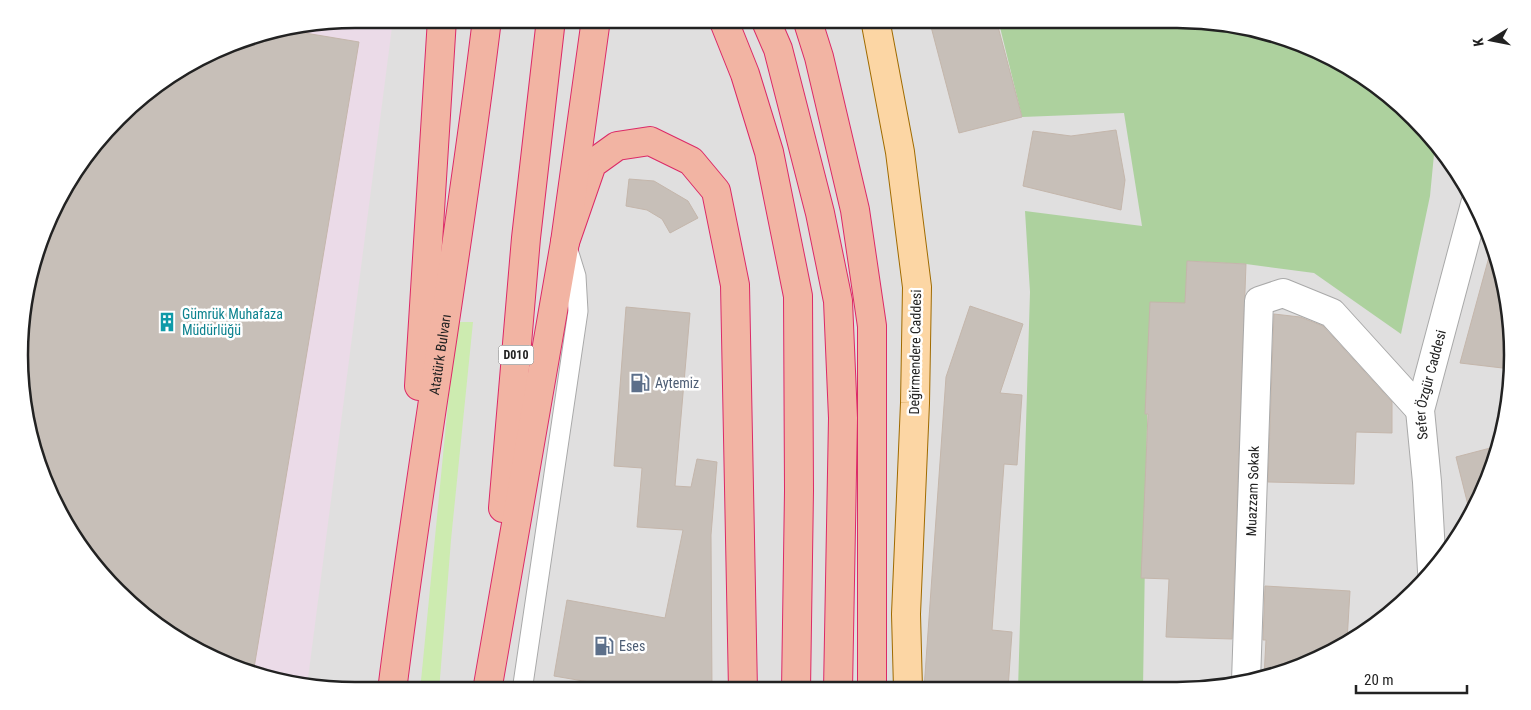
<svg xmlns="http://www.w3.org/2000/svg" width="1531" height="710" viewBox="0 0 1531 710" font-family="'Roboto Condensed',sans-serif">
	<rect width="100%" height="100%" fill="#f2efe9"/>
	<path fill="#e0dfdf" d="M 355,19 L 1176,19 L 1241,25 L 1304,44 L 1363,75 L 1414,117 L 1455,168 L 1487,226 L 1506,289 L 1512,355 L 1506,420 L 1487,483 L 1443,559 L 1381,622 L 1305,666 L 1220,688 L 355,691 L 289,685 L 227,666 L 64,523 L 19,355 L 64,187 L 134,102 L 187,64 L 247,37 Z"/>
	<path fill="#ebdbe8" d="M 355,19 L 393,19 L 307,686 L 289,685 L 227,666 L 133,608 L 64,523 L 25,420 L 19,355 L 25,290 L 64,187 L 134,102 L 187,64 L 247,37 Z"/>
	<path fill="#cdebb0" d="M 456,322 L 473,322 L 451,540 L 439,691 L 420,691 Z"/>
	<path fill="#add19e" d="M 998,19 L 1176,19 L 1241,25 L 1304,44 L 1363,75 L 1414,117 L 1435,144 L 1430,196 L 1401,334 L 1314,273 L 1246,264 L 1188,261 L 1185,303 L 1148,360 L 1143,689 L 1018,689 L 1030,292 L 1025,211 L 1142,226 L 1124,113 L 1022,117 Z"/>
	<path fill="#c7bfb8" stroke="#c4b6ab" d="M 929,19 L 996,19 L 1022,117 L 959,133 Z
		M 287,30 L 359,42 L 253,674 L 227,666 L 133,608 L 64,523 L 25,420 L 19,355 L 25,290 L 64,187 L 134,102 L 187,64 L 247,37 Z
		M 1116,130 L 1125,180 L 1121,210 L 1023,186 L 1033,131 L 1071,136 Z
		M 629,179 L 654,181 L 688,201 L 698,218 L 670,233 L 662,219 L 647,210 L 626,206 Z
		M 1492,246 L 1506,289 L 1512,355 L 1511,369 L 1460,363 Z
		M 1187,261 L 1246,264 L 1232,639 L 1166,637 L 1169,579 L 1141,578 L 1148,414 L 1145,414 L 1150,302 L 1185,303 Z
		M 970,306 L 1023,324 L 1000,393 L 1022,395 L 1017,465 L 1004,464 L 992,630 L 1012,632 L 1008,689 L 924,689 L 946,377 Z
		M 626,307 L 690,313 L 675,486 L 691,487 L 697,459 L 717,462 L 711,535 L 712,690 L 636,690 L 554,676 L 567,600 L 665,618 L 683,530 L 637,527 L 642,468 L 614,466 Z
		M 1274,314 L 1300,317 L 1323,326 L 1392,402 L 1392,433 L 1356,432 L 1354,484 L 1268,482 Z
		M 1498,446 L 1487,483 L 1470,513 L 1456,457 Z
		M 1265,586 L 1350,591 L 1347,641 L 1305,666 L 1264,677 L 1266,640 L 1263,640 Z"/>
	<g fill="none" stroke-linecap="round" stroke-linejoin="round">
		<defs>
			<path id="service" d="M 522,691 L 578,311 L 576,276 L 567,247"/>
			<g id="minor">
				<path id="s1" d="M 1246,681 L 1259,301 L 1283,293 L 1332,313 L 1420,410"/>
			</g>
			<g id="tertiary">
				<path id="s2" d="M 1432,571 L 1427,482 L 1420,410 L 1475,204"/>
			</g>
			<path id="primary" d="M 875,19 L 900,152 L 917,287 L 915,403 L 906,614 L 908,689"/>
			<g id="trunk">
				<path d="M 723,19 L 745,74 L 769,152 L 798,296 L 799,491 L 796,690"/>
				<path d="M 765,19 L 778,49 L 820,213 L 838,301 L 843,418 L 838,690"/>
				<path d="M 807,19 L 819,57 L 855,210 L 872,326 L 872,690"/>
				<path d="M 565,242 L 592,164 L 617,146 L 650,141 L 691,161 L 716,191 L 735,285 L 743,690"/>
				<path d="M 419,386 L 442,19"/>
				<path d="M 503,508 L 526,238 L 551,19"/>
				<path id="s3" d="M 392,691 C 420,466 460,244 487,19"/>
				<path d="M 487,691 L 565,242 L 596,19"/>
			</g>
		</defs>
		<use href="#service" stroke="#a9a9a9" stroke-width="21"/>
		<use href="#minor" stroke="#a9a9a9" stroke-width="30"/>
		<use href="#tertiary" stroke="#a9a9a9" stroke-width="30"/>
		<use href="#primary" stroke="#a06b00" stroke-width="30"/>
		<use href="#trunk" stroke="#dc2a67" stroke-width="30"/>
		<use href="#service" stroke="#fff" stroke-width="19"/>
		<use href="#minor" stroke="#fff" stroke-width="28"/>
		<use href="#tertiary" stroke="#fff" stroke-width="28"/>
		<use href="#primary" stroke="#fcd6a4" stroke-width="28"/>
		<use href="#trunk" stroke="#f2b4a3" stroke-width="28"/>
	</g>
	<defs>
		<symbol id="building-bare" viewBox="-9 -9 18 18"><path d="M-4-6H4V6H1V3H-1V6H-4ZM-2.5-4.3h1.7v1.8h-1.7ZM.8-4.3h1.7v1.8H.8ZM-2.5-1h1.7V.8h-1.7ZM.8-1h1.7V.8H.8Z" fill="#0f9aa8" stroke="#fff" stroke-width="2.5" paint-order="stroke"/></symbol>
		<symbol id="fuel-bare" viewBox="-9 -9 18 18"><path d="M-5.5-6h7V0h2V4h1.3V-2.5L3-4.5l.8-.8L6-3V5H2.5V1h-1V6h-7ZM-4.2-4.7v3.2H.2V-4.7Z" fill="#5c6f8a" stroke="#fff" stroke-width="2.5" paint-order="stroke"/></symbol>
	</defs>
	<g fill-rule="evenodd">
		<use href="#building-bare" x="153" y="308" width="28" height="28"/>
		<use href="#fuel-bare" x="626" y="369" width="28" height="28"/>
		<use href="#fuel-bare" x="590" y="632" width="28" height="28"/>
	</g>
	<g text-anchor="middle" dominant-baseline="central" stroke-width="5" stroke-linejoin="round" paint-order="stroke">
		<rect fill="#fff" stroke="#646464" stroke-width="1" x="498.5" y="345.5" width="35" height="19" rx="4"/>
		<g font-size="12" font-weight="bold" fill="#222">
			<text x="516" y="355">D010</text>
		</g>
		<g font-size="14" fill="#0d838f" stroke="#fff" text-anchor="start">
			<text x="182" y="314">Gümrük Muhafaza<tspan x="182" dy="16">Müdürlüğü</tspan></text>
		</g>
		<g font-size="14" fill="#222" stroke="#fff">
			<text transform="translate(915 352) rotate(-89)">Değirmendere Caddesi</text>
			<text stroke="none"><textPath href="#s3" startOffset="340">Atatürk Bulvarı</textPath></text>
			<text stroke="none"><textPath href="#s2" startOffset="188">Sefer Özgür Caddesi</textPath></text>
			<text stroke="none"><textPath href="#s1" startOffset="190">Muazzam Sokak</textPath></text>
		</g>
		<g font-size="14" fill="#4e5e75" stroke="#fff" text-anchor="start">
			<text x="655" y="383">Aytemiz</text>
			<text x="619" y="646">Eses</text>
		</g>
	</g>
	<path d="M0 0H1531V710H0ZM355 28H1177A327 327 0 0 1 1504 355V355A327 327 0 0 1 1177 682H355A327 327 0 0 1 28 355V355A327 327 0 0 1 355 28Z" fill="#fff" fill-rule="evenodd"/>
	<path fill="none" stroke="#222" stroke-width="2.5" d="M355 28H1177A327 327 0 0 1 1504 355V355A327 327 0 0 1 1177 682H355A327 327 0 0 1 28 355V355A327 327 0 0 1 355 28Z"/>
	<g transform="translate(1491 40) rotate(260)" stroke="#ffffff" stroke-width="4" paint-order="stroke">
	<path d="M0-4L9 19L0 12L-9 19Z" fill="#222222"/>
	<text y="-8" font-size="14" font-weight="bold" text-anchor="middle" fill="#222222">K</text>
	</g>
	<path d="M1356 685v8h111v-8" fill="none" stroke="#222222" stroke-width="2.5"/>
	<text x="1364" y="685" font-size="15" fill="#222222" stroke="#ffffff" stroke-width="4" paint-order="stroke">20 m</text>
</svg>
